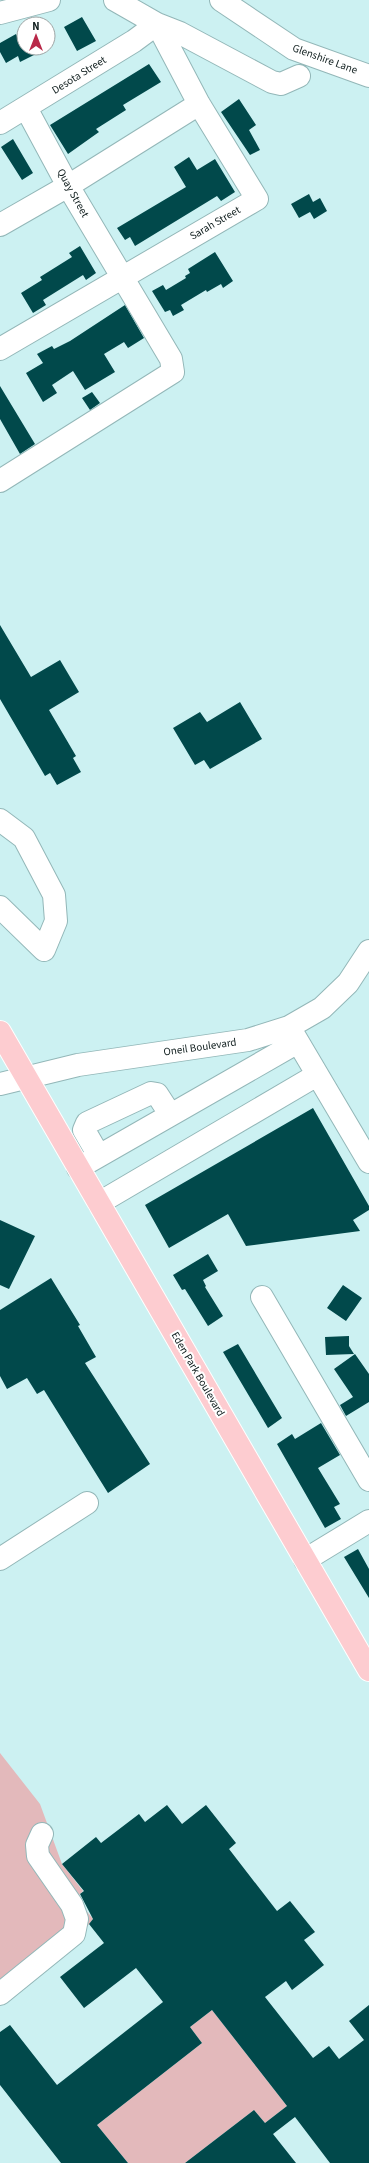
<svg xmlns="http://www.w3.org/2000/svg" width="369" height="2163" viewBox="0 0 369 2163" font-family="'Source Sans 3',sans-serif">
	<rect width="100%" height="100%" fill="#ccf1f2"/>
	<path fill="#e3b9bb" d="M 0,1753 L 40,1804 L 62,1864 L 83,1891 L 76,1898 L 93,1919 L 78,1938 L 0,2001 Z
		M 212,2010 L 287,2106 L 265,2123 L 254,2110 L 185,2163 L 128,2163 L 97,2125 L 202,2043 L 190,2027 Z"/>
	<path fill="#01494b" d="M 82,17 L 96,41 L 77,51 L 64,27 Z
		M 16,34 L 18,38 L 24,35 L 24,48 L 48,48 L 20,62 L 18,56 L 6,63 L 0,52 L 0,43 Z
		M 149,64 L 161,82 L 123,105 L 126,110 L 96,129 L 99,132 L 68,154 L 50,125 Z
		M 239,99 L 256,125 L 249,130 L 260,150 L 250,155 L 221,112 Z
		M 13,139 L 33,173 L 22,180 L 1,147 Z
		M 189,157 L 197,170 L 215,159 L 235,192 L 221,201 L 217,196 L 135,246 L 130,237 L 125,240 L 117,228 L 186,187 L 174,167 Z
		M 309,194 L 313,202 L 320,198 L 327,211 L 314,219 L 310,212 L 299,218 L 291,204 Z
		M 80,246 L 96,273 L 86,280 L 83,275 L 43,300 L 46,305 L 33,313 L 21,293 L 42,280 L 40,277 L 72,257 L 69,253 Z
		M 215,252 L 233,281 L 223,288 L 221,284 L 207,292 L 206,290 L 181,305 L 184,310 L 173,316 L 170,310 L 165,312 L 152,291 L 163,285 L 166,290 L 186,278 L 185,276 L 190,273 L 188,269 Z
		M 125,305 L 144,338 L 128,348 L 124,342 L 104,354 L 115,372 L 85,390 L 73,371 L 52,385 L 57,393 L 43,402 L 26,373 L 43,363 L 37,354 L 52,346 L 54,349 L 70,341 Z
		M 0,386 L 35,444 L 20,454 L 0,419 Z
		M 92,392 L 100,403 L 90,410 L 82,398 Z
		M 0,625 L 31,677 L 60,660 L 79,692 L 49,710 L 76,756 L 73,758 L 81,772 L 57,785 L 50,773 L 45,776 L 0,699 Z
		M 240,702 L 262,739 L 210,769 L 204,760 L 195,765 L 173,728 L 200,712 L 207,722 Z
		M 313,1108 L 369,1206 L 369,1210 L 353,1220 L 360,1231 L 246,1246 L 228,1214 L 169,1248 L 145,1205 Z
		M 0,1220 L 35,1236 L 9,1289 L 0,1285 Z
		M 208,1254 L 218,1271 L 203,1280 L 206,1286 L 205,1287 L 223,1316 L 208,1326 L 185,1289 L 182,1290 L 173,1275 Z
		M 51,1278 L 80,1325 L 78,1326 L 96,1357 L 85,1363 L 150,1464 L 108,1493 L 44,1390 L 37,1394 L 27,1378 L 7,1389 L 0,1376 L 0,1310 Z
		M 343,1285 L 362,1298 L 346,1321 L 327,1308 Z
		M 349,1336 L 349,1346 L 354,1354 L 326,1355 L 325,1337 Z
		M 238,1344 L 282,1418 L 268,1428 L 223,1352 Z
		M 355,1354 L 369,1374 L 369,1402 L 346,1416 L 340,1405 L 353,1397 L 334,1369 Z
		M 321,1423 L 340,1455 L 318,1468 L 340,1504 L 334,1507 L 341,1519 L 325,1528 L 277,1444 L 292,1434 L 295,1439 Z
		M 358,1549 L 369,1569 L 369,1598 L 344,1557 Z
		M 167,1805 L 182,1824 L 206,1805 L 236,1843 L 229,1849 L 277,1911 L 290,1901 L 315,1932 L 304,1940 L 324,1965 L 292,1990 L 286,1981 L 265,1997 L 313,2058 L 329,2046 L 339,2059 L 364,2040 L 349,2021 L 369,2005 L 369,2163 L 330,2163 L 295,2117 L 273,2134 L 296,2163 L 185,2163 L 254,2110 L 265,2123 L 287,2106 L 212,2010 L 190,2027 L 202,2043 L 97,2125 L 128,2163 L 61,2163 L 0,2085 L 0,2032 L 10,2025 L 57,2085 L 163,2002 L 136,1968 L 84,2008 L 60,1977 L 104,1943 L 89,1924 L 93,1919 L 80,1894 L 84,1891 L 62,1864 L 96,1837 L 101,1843 L 139,1814 L 145,1822 Z"/>
	<g fill="none" stroke-linecap="round" stroke-linejoin="round">
		<defs>
			<path id="minor" d="M 115,0 L 157,24 L 180,33 L 272,82 L 281,84 L 299,76
				M 221,0 L 294,49 L 369,76
				M 0,13 L 49,0
				M 0,123 L 134,41 L 157,24 L 199,104 L 257,199 L 0,349
				M 0,225 L 68,186 L 199,104
				M 0,481 L 173,372 L 171,359 L 68,186 L 26,108
				M 0,820 L 24,838 L 54,895 L 56,921 L 44,950 L 0,907
				M 291,1030 L 369,1162
				M 0,1084 L 78,1065 L 248,1040 L 289,1027 L 322,1008 L 348,983 L 369,951
				M 99,1156 L 84,1130 L 87,1123 L 151,1093 L 157,1094 L 170,1114
				M 78,1168 L 298,1042
				M 99,1203 L 317,1075
				M 262,1297 L 369,1480
				M 0,1559 L 87,1503
				M 305,1560 L 369,1521
				M 0,1994 L 74,1934 L 77,1919 L 72,1905 L 38,1856 L 37,1845 L 42,1834"/>
			<path id="major" d="M 0,1032 L 369,1670"/>
		</defs>
		<use href="#minor" stroke="#93b7b8" stroke-width="24"/>
		<use href="#major" stroke="#fff" stroke-width="24"/>
		<use href="#minor" stroke="#fff" stroke-width="22"/>
		<use href="#major" stroke="#fdccd0" stroke-width="22"/>
	</g>
	<g text-anchor="middle" dominant-baseline="central" stroke-width="4" stroke-linejoin="round" paint-order="stroke">
		<g font-size="11" fill="#101e1e" stroke="#fff">
			<text transform="translate(325 59) rotate(20)">Glenshire Lane</text>
			<text transform="translate(79 75) rotate(-32)">Desota Street</text>
			<text transform="translate(73 193) rotate(61)">Quay Street</text>
			<text transform="translate(215 223) rotate(-30)">Sarah Street</text>
			<text transform="translate(200 1047) rotate(-8)">Oneil Boulevard</text>
			<text transform="translate(198 1374) rotate(60)">Eden Park Boulevard</text>
		</g>
	</g>
	<g transform="translate(36 36)"><circle r="19" fill="#ffffff" stroke="#9fa5a5"/>
	<path d="M0-3L7 15L0 10L-7 15Z" fill="#b92848"/>
	<text y="-6" font-size="11" font-weight="bold" text-anchor="middle" fill="#101e1e">N</text>
	</g>
</svg>
